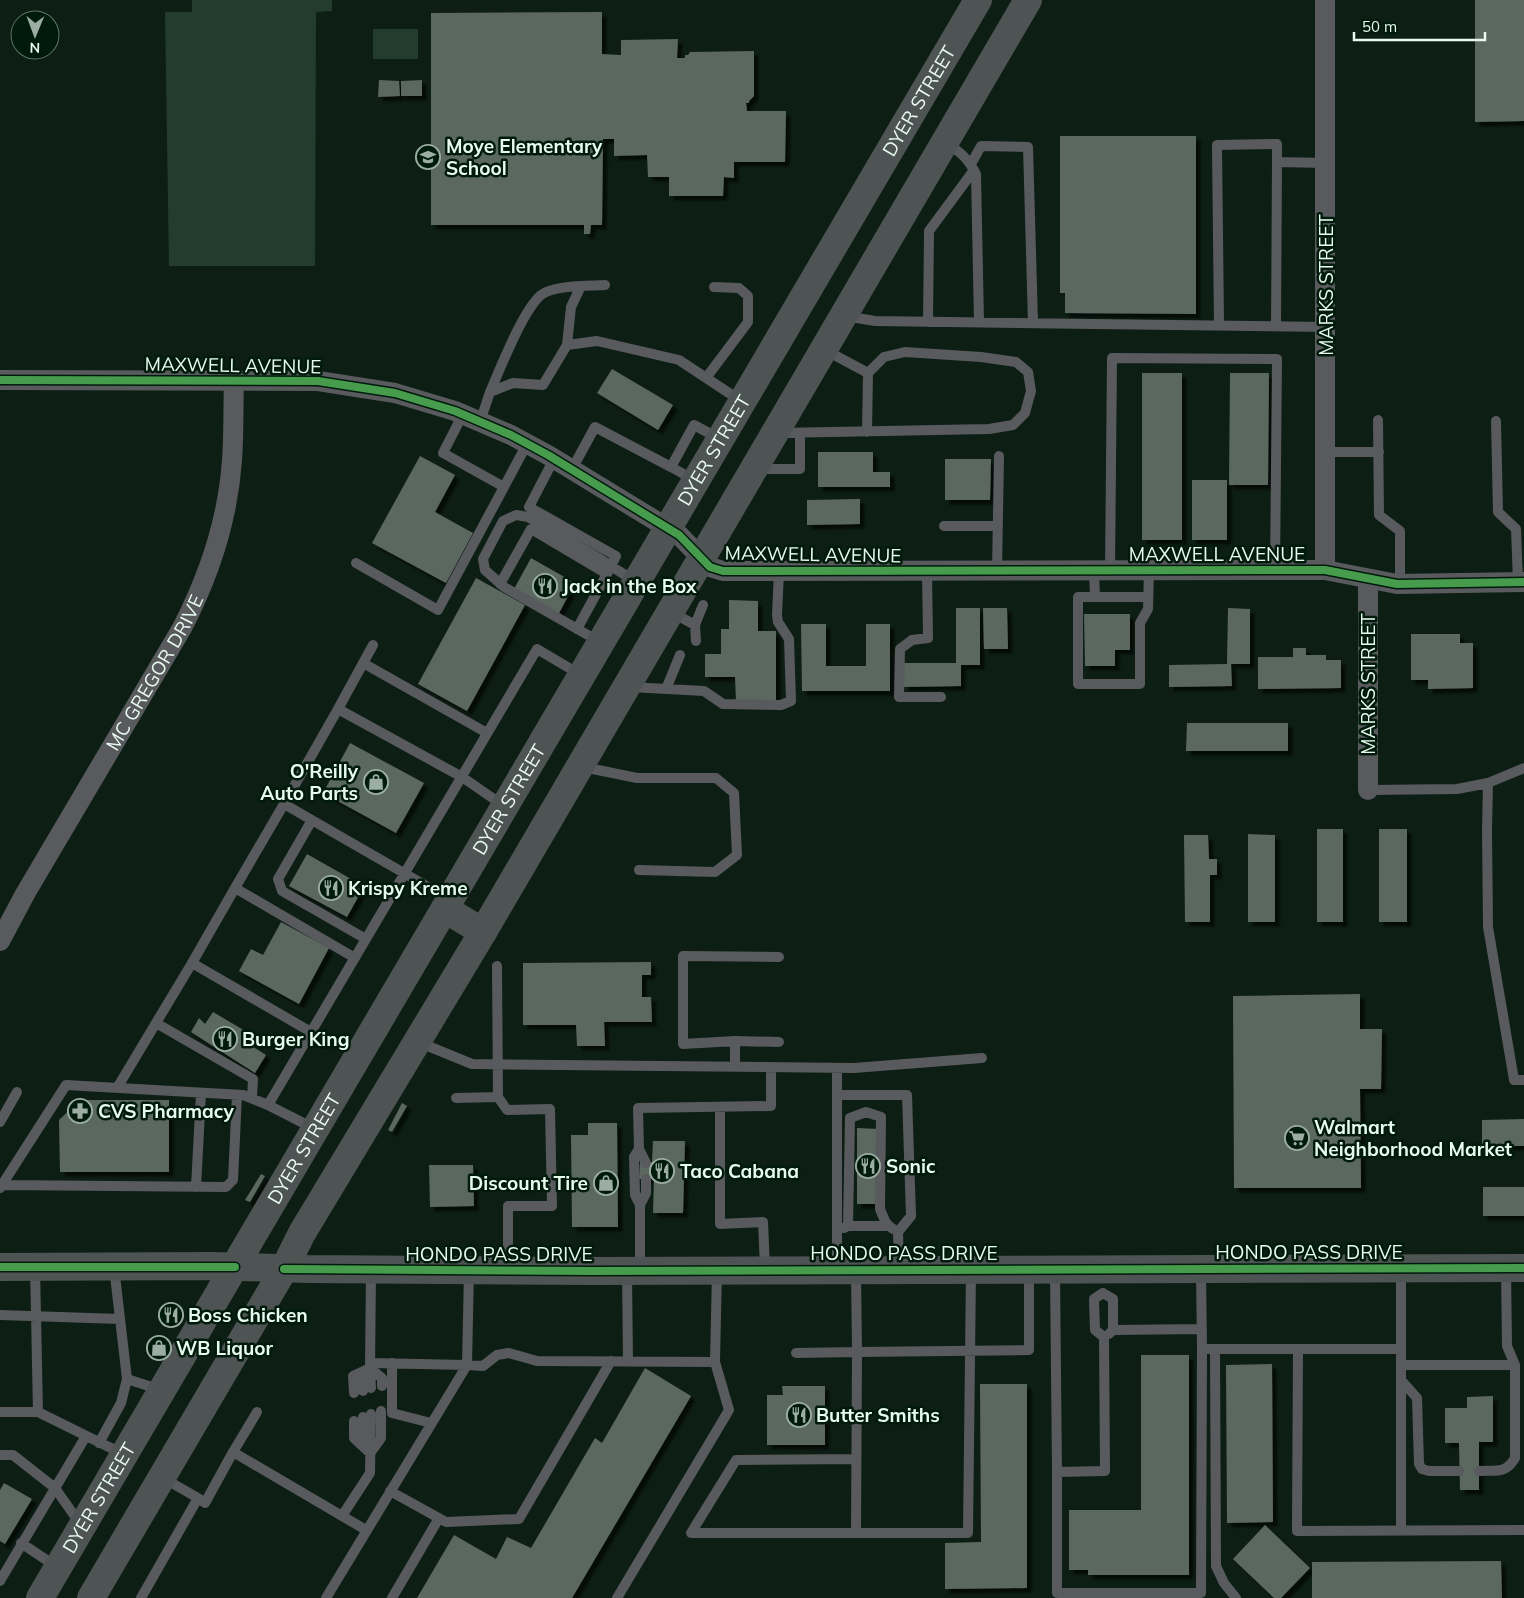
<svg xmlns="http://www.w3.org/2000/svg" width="1524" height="1598" viewBox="0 0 1524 1598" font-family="Mulish,sans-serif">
	<defs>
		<filter id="shadow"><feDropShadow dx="4.5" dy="4.5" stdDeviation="1" flood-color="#0009"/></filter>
	</defs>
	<rect width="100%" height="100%" fill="#0d1e15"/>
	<path fill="#233c2d" d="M 192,0 L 332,0 L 332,11 L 316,12 L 315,266 L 169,266 L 165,12 L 192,12 Z
		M 373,29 L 418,29 L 418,59 L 373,59 Z"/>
	<path fill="#5a6860" filter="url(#shadow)" d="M 1475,0 L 1524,0 L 1524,121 L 1475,122 Z
		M 602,12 L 602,54 L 621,55 L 621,40 L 678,39 L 677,58 L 685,58 L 685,55 L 688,55 L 690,52 L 754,51 L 754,96 L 749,101 L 749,103 L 746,103 L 747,111 L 786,111 L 785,162 L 734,162 L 734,178 L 724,177 L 723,196 L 669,196 L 669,177 L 648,177 L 647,155 L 614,156 L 614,139 L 603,139 L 602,225 L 591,225 L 590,234 L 584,234 L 584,225 L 431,225 L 431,13 Z
		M 379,80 L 399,81 L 400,96 L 378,97 Z
		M 422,80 L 422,96 L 401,96 L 401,81 Z
		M 1060,136 L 1196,136 L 1196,314 L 1065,313 L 1065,293 L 1060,293 Z
		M 612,369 L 673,405 L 658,430 L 597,393 Z
		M 1142,373 L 1182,373 L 1182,540 L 1142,540 Z
		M 1230,373 L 1269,373 L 1268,485 L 1229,485 Z
		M 818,452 L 873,452 L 873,472 L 890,472 L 890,487 L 818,487 Z
		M 420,456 L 455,475 L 435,512 L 473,533 L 446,583 L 372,543 Z
		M 945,459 L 991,459 L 990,500 L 945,500 Z
		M 1192,480 L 1227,480 L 1227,540 L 1192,540 Z
		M 860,499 L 860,524 L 807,525 L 807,500 Z
		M 531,558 L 575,583 L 558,615 L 514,589 Z
		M 476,578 L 525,605 L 467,711 L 418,684 Z
		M 729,600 L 758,601 L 758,631 L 776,631 L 776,701 L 736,701 L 735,677 L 705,677 L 705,654 L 721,654 L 721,629 L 729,629 Z
		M 956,608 L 980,608 L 980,665 L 961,665 L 961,686 L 904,687 L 904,663 L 956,663 Z
		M 983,608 L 1007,608 L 1008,649 L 984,649 Z
		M 1228,608 L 1250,609 L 1250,664 L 1231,664 L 1232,686 L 1169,687 L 1169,665 L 1227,664 Z
		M 1084,614 L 1130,614 L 1130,650 L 1115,650 L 1115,666 L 1085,666 Z
		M 801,624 L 826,624 L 826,666 L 866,666 L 866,624 L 890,624 L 890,691 L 802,691 Z
		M 1411,634 L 1460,634 L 1460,643 L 1473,643 L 1473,688 L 1428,689 L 1428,680 L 1411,680 Z
		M 1293,648 L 1306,648 L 1306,655 L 1326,655 L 1326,660 L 1341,660 L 1341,688 L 1258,689 L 1258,657 L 1293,657 Z
		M 1187,723 L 1288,723 L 1288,751 L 1186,751 Z
		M 350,743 L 424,783 L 396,833 L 323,793 Z
		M 1317,829 L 1343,829 L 1343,922 L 1317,922 Z
		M 1379,829 L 1407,829 L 1407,922 L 1379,922 Z
		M 1248,834 L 1275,835 L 1275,922 L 1248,922 Z
		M 1184,835 L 1208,835 L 1209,859 L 1217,859 L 1217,875 L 1210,875 L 1210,922 L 1185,922 Z
		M 307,854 L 351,879 L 349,883 L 362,890 L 347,917 L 289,886 Z
		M 281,922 L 329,948 L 299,1004 L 239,971 L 251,949 L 263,955 Z
		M 651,962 L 651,975 L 642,975 L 642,997 L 651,997 L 652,1022 L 604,1022 L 605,1046 L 577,1046 L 576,1025 L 523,1025 L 523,963 Z
		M 1360,994 L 1360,1029 L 1382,1029 L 1381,1089 L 1360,1089 L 1361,1188 L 1234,1188 L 1233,996 Z
		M 213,1012 L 252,1035 L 247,1043 L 266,1055 L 255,1073 L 191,1032 L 199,1018 L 205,1024 Z
		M 80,1100 L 169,1100 L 169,1172 L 60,1172 L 59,1120 Z
		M 402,1103 L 407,1106 L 392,1132 L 388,1130 Z
		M 1524,1119 L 1524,1146 L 1482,1146 L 1482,1120 Z
		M 588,1123 L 617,1123 L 618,1227 L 572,1227 L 571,1135 L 588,1135 Z
		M 857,1128 L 879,1129 L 879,1204 L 857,1204 Z
		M 653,1141 L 685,1141 L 683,1213 L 653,1213 L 654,1179 L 639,1179 L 640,1163 L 652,1162 Z
		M 429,1165 L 473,1165 L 474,1206 L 430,1207 Z
		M 261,1174 L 265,1176 L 250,1202 L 245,1200 Z
		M 1483,1187 L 1524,1187 L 1524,1216 L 1483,1216 Z
		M 1141,1355 L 1189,1355 L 1189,1575 L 1088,1575 L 1088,1570 L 1069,1570 L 1069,1510 L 1141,1510 Z
		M 1272,1364 L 1273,1522 L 1227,1523 L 1226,1365 Z
		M 645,1368 L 691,1396 L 572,1598 L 417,1598 L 454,1535 L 496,1559 L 507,1537 L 531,1548 L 595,1438 L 602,1443 Z
		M 980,1384 L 1027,1384 L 1027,1588 L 945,1589 L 945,1543 L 981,1542 Z
		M 782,1386 L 825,1386 L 825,1445 L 767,1445 L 767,1395 L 783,1395 Z
		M 1493,1396 L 1493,1442 L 1479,1442 L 1479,1490 L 1460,1490 L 1459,1443 L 1445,1443 L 1445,1408 L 1467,1408 L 1467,1397 Z
		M 4,1483 L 32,1499 L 5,1544 L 0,1541 L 0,1490 Z
		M 1265,1525 L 1310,1568 L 1281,1598 L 1274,1598 L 1233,1559 Z
		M 1501,1561 L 1502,1598 L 1312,1598 L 1312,1562 Z"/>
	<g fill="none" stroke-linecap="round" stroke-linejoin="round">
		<path stroke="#595a5d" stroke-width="10" d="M 947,144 C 961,152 968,159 976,174 L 979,322
			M 971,164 L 981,146 L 1028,147 L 1033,323
			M 845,316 L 875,321 L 1326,327
			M 928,322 L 929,231 L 974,170
			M 1219,325 L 1217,145 L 1277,144 L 1277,162
			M 1276,326 L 1277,162 L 1326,163
			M 567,345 L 571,307 L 581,286
			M 706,378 L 748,322 L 748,296 L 739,288 L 714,287
			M 490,392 C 500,369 523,310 541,295 C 553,285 590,286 605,285
			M 463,414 L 443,453 L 504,487
			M 1378,420 L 1379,515 L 1400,531 L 1400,584
			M 1496,421 L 1498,512 L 1516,529 L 1518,582
			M 480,422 L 490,392 L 513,383 L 543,385 L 567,345 L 597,341 L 679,360 L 741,401
			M 867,432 L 868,373
			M 778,433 L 989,429 L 1013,425 L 1025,413 L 1031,391 L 1028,372 L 1016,362 L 981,357 L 905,352 L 884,357 L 868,373 L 825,350
			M 1326,452 L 1379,452
			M 671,467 L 696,481
			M 572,469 L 595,427 L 671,467 L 694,425 L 720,439
			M 757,469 L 800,469 L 800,433
			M 944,526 L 998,526
			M 356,563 L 438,610 L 527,444
			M 997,571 L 999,456
			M 1094,571 L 1095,597
			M 1110,571 L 1112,358 L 1277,359 L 1275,571
			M 927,572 L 928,638 L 912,640 L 900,649 L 899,697 L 941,697
			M 500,584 L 531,529 L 607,574 L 616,556 L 529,507 L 554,459
			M 1148,597 L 1078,597 L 1078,684 L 1140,684 L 1140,623 L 1148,609 L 1149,571
			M 671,612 L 695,625 L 703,605
			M 695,625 L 696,641
			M 577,629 L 607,574
			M 600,642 L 504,587 L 485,570 L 483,559 L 503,521 L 516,515 L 528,517 L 597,557 L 636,582
			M 363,663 L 487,733
			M 630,687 L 704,691 L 723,704 L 781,705 L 791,701 L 789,639 L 778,622 L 777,615 L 779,572
			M 666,689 L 680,655
			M 338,709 L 373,645
			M 583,767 L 637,778 L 716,778 L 734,793 L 737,855 L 715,872 L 639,870
			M 1488,783 L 1487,830 L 1488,927 L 1514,1080 L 1524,1080
			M 1368,790 L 1457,789 L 1488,783 L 1524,768
			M 284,804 L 338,709 L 462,777 L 504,806
			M 312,820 L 278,879 L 282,891 L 366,939
			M 235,888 L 284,804 L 449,899
			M 192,963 L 235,888 L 355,958
			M 156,1023 L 253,1079 L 252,1098
			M 735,1041 L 683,1044 L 683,956 L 779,957
			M 418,1042 L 472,1064 L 854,1068 L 982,1058
			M 735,1067 L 735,1041 L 779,1042
			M 837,1068 L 837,1095
			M 117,1088 L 192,963 L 311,1032
			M 498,1097 L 507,1110 L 550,1109 L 552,1206 L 508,1206 L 508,1269
			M 456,1098 L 498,1097 L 497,966
			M 720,1107 L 720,1224 L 763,1222 L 765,1268
			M 0,1122 L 17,1092
			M 315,1129 L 268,1105 L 537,649 L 581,675
			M 639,1149 L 646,1163
			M 2,1185 L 226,1187 L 233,1180 L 237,1095
			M 196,1187 L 201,1093
			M 0,1188 L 66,1085 L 243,1095 L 268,1105
			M 640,1205 L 646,1193 L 646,1179
			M 848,1226 L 850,1118 L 866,1112 L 881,1117 L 880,1209 L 885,1221 L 889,1226
			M 844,1228 L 848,1226 L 889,1226 L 893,1229
			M 35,1267 L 38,1412 L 123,1454
			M 1201,1269 L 1202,1349 L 1401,1349
			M 640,1270 L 640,1205 L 635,1195 L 634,1157 L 639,1149 L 638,1108 L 771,1106 L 771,1067
			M 837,1270 L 837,1095 L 907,1095 L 911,1216 L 898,1232 L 899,1269
			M 469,1271 L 467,1365 L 483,1366 L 497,1355 L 509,1353 L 537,1361 L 715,1362 L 717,1271
			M 856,1271 L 857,1352 L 1029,1350 L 1029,1270
			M 627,1272 L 628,1361
			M 1055,1272 L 1057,1472 L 1105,1471 L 1104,1337
			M 1103,1293 L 1113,1299 L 1113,1330 L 1109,1334
			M 1103,1293 L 1094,1299 L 1095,1330 L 1104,1337
			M 0,1315 L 120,1319
			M 1113,1330 L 1202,1329
			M 1215,1349 L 1216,1566 L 1224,1583 L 1236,1598
			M 1298,1349 L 1297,1531 L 1524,1530
			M 796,1353 L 857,1352 L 856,1533
			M 392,1363 L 392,1413 L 431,1423
			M 1401,1365 L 1515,1365
			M 370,1368 L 382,1378 L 382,1386
			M 127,1379 L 161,1390
			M 1401,1380 L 1417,1398 L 1419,1464 L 1422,1469 L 1429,1471 L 1459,1471
			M 371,1388 L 370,1368 L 371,1271
			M 363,1391 L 363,1379 L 369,1369
			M 354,1393 L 353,1376 L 370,1368
			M 0,1412 L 38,1412
			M 363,1417 L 363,1437 L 369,1449
			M 354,1421 L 354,1438 L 370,1453
			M 99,1443 L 121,1403 L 127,1379 L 114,1267
			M 233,1452 L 257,1412
			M 371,1452 L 381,1438 L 381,1411
			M 0,1455 L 13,1455 L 55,1488 L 81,1525
			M 1479,1471 C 1496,1470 1506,1474 1515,1458 L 1515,1365 L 1507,1346 L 1506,1269
			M 1057,1472 L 1057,1593 L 1201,1593 L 1202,1349
			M 390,1491 L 446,1522 L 519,1519 L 611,1361
			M 198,1498 L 205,1503 L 233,1452 L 366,1530
			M 342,1516 L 370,1473 L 371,1414
			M 1401,1530 L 1401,1270
			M 691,1533 L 968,1533 L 971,1270
			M 691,1533 L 736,1460 L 856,1459
			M 21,1543 L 57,1567
			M 0,1581 L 86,1436
			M 141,1598 L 198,1498 L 163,1478
			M 326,1598 L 467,1365 L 370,1363
			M 392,1598 L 439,1518
			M 617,1598 L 729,1410 L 715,1362"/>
		<g stroke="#595a5d" stroke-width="20">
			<path d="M 0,380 L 318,381 L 395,393 L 455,411 L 511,435 L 548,455 L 679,535 L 710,567 L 723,571 L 1325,570 L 1397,584 L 1524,582"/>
			<path d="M 1325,570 L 1325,0"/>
			<path d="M 1368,790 L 1368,579"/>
			<path id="s1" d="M 0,941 L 25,894 L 182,628 C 209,576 228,519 232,460 C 234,434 233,407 234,380"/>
		</g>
		<g stroke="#4e5454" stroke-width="28">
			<path d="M 445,909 L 483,932"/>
			<path d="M 0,1267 L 212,1266 L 308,1269 L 592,1271 L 1524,1268"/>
			<path id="s2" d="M 40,1598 L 978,0"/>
			<path d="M 91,1598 L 284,1269 L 302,1233 L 483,932 L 1028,0"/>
		</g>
		<defs>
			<path id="cycleway" d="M 0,380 L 318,381 L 395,393 L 455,411 L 511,435 L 548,455 L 679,535 L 710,567 L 723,571 L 1325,570 L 1397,584 L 1524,582
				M 0,1267 L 235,1267
				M 284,1269 L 592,1271 L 1524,1268"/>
		</defs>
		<use href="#cycleway" stroke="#001b0c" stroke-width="11"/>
		<use href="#cycleway" stroke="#469c4c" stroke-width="8"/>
	</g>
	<defs>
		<symbol id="school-ring" viewBox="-11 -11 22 22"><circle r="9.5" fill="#001b0c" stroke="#9cada3" stroke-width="1.5"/><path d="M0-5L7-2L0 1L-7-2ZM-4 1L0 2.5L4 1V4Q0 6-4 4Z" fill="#9cada3"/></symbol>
		<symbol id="restaurant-ring" viewBox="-11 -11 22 22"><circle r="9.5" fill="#001b0c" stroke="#9cada3" stroke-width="1.5"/><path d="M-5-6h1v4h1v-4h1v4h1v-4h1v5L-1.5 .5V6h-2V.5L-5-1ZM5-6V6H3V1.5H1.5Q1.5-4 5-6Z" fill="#9cada3"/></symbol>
		<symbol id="shop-ring" viewBox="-11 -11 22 22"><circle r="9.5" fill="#001b0c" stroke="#9cada3" stroke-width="1.5"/><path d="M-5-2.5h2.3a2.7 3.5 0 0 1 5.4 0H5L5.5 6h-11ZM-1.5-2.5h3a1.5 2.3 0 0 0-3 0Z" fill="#9cada3"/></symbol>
		<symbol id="pharmacy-ring" viewBox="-11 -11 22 22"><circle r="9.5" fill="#001b0c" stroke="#9cada3" stroke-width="1.5"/><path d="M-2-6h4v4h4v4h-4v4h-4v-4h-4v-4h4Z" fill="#9cada3"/></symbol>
		<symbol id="supermarket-ring" viewBox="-11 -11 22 22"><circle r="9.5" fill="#001b0c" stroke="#9cada3" stroke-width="1.5"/><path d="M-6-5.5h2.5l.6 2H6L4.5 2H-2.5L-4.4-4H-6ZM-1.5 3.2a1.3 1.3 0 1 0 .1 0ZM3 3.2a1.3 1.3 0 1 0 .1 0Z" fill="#9cada3"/></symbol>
	</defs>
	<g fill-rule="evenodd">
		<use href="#school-ring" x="414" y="143" width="28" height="28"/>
		<use href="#restaurant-ring" x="531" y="572" width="28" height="28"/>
		<use href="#shop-ring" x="362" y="768" width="28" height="28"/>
		<use href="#restaurant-ring" x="317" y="874" width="28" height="28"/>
		<use href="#restaurant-ring" x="211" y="1025" width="28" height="28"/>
		<use href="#pharmacy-ring" x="66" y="1097" width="28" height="28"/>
		<use href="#supermarket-ring" x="1283" y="1124" width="28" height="28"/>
		<use href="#restaurant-ring" x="854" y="1152" width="28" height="28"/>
		<use href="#restaurant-ring" x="648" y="1157" width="28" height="28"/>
		<use href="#shop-ring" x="592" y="1169" width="28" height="28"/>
		<use href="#restaurant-ring" x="157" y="1301" width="28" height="28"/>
		<use href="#shop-ring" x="145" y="1334" width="28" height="28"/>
		<use href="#restaurant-ring" x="785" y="1401" width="28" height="28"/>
	</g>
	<g text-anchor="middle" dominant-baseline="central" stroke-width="5" stroke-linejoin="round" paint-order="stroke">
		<g font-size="19" fill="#e9faef" stroke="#001b0c">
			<text stroke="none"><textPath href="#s2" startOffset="1736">DYER STREET</textPath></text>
			<text transform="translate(1326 285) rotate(-90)">MARKS STREET</text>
			<text transform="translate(233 365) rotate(1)">MAXWELL AVENUE</text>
			<text stroke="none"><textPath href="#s2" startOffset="1331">DYER STREET</textPath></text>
			<text transform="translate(813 554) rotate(1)">MAXWELL AVENUE</text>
			<text x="1217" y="554">MAXWELL AVENUE</text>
			<text stroke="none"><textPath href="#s1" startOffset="310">MC GREGOR DRIVE</textPath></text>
			<text transform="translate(1368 684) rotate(-90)">MARKS STREET</text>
			<text stroke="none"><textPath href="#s2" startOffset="926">DYER STREET</textPath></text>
			<text stroke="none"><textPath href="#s2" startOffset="521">DYER STREET</textPath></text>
			<text x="1309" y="1252">HONDO PASS DRIVE</text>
			<text x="904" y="1253">HONDO PASS DRIVE</text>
			<text x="499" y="1254">HONDO PASS DRIVE</text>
			<text stroke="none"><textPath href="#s2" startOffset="116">DYER STREET</textPath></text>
		</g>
		<g font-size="19" font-weight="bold" fill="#e9faef" stroke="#001b0c" text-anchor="start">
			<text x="446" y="146">Moye Elementary<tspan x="446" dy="22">School</tspan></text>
			<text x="562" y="586">Jack in the Box</text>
			<text x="358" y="771" text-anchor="end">O'Reilly<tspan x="358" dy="22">Auto Parts</tspan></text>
			<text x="348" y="888">Krispy Kreme</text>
			<text x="242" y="1039">Burger King</text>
			<text x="98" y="1111">CVS Pharmacy</text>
			<text x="1314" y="1127">Walmart<tspan x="1314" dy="22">Neighborhood Market</tspan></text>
			<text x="886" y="1166">Sonic</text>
			<text x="680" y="1171">Taco Cabana</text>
			<text x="588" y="1183" text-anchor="end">Discount Tire</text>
			<text x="188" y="1315">Boss Chicken</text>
			<text x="176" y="1348">WB Liquor</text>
			<text x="816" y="1415">Butter Smiths</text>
		</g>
	</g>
	<g transform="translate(35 35) rotate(181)"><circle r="24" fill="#001b0c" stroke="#5d7467"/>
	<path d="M0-4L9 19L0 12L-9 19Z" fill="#9cada3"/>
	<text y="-8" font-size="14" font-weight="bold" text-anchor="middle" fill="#e9faef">N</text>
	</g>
	<path d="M1354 32v8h131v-8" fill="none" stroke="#e9faef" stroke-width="2.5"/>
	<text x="1362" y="32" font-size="15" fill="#e9faef" stroke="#001b0c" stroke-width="4" paint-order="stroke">50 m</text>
</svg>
